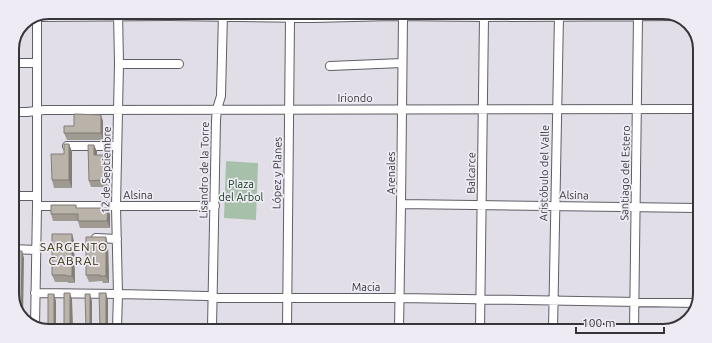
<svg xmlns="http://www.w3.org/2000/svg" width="712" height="343" viewBox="0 0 712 343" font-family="Ubuntu,sans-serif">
	<rect width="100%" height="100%" fill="#e1dee8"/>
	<path fill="#a7c0a9" d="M 226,161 L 258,163 L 256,220 L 224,218 Z"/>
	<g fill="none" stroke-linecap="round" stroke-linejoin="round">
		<defs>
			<path id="minor" d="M 37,17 L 169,16 L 313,18 L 393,16 L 484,17 L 680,16
				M 12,63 L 37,63
				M 119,64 L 179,64
				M 330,66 L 402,63
				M 12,112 L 27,112 L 44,110 L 699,109
				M 67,146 L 117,146
				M 12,196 L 36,196
				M 401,204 L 698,208
				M 37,206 L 215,206
				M 96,238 L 117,239
				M 12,249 L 36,250
				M 35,293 L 118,294 L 207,296 L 222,298 L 400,298 L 696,303
				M 35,327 L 37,206 L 37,17
				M 117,328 L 118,294 L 116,206 L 119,64 L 118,12
				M 212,328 L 216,120 L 217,109 L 221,96 L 223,13
				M 287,329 L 290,18
				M 399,329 L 401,204 L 403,17
				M 480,330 L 484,17
				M 553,330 L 559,15
				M 634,331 L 638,16"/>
		</defs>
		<use href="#minor" stroke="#605e66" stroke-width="10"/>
		<use href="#minor" stroke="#fff" stroke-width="8"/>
	</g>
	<path fill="#9f9a92" d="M 103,121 L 103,140 L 67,140 L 64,133 L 74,126 Z
		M 69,144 L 72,152 L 72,188 L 54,188 L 52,180 Z
		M 94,145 L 97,152 L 97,155 L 109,162 L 109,189 L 103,189 L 102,187 L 91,187 L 89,181 Z
		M 76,205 L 77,208 L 110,215 L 110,228 L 80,228 L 78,221 L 53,221 L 51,214 Z
		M 74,241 L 75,283 L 68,283 L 68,282 L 55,282 L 52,275 Z
		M 108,244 L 109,283 L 103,283 L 102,281 L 89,282 L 86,275 Z"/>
	<path fill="#827d77" d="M 101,115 L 103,121 L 103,140 L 101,133 Z
		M 69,144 L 72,152 L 72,188 L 69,180 Z
		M 94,145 L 97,152 L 97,162 L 94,155 Z
		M 107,155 L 109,162 L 109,189 L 107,182 Z
		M 108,208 L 110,215 L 110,228 L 107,221 Z
		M 72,234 L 74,241 L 75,283 L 72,276 Z
		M 106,237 L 108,244 L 109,283 L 106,276 Z
		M 22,251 L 24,258 L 23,319 L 21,316 Z
		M 70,293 L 72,299 L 73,327 L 70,327 Z
		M 106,293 L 108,300 L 108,328 L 106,328 Z
		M 54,294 L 56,301 L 56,327 L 54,327 Z
		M 90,294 L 92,301 L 92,328 L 90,328 Z"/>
	<path fill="#b9b3aa" stroke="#827d77" d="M 74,114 L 101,115 L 101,133 L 64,133 L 64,126 L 74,126 Z
		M 64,144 L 69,144 L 69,180 L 52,180 L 51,154 L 64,154 Z
		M 88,145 L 94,145 L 94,155 L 107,155 L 107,182 L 100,182 L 100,180 L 89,181 Z
		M 51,205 L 76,205 L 76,208 L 108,208 L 107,221 L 78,221 L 78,214 L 51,214 Z
		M 52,234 L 72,234 L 72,276 L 66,276 L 66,275 L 52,275 Z
		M 86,237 L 106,237 L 106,276 L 100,276 L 100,275 L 86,275 Z
		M 12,251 L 22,251 L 21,316 L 18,315 L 12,296 Z
		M 64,293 L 70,293 L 70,327 L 64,327 Z
		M 99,293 L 106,293 L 106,328 L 100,328 Z
		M 48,294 L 54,294 L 54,327 L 48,327 Z
		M 85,294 L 90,294 L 90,328 L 86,328 Z"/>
	<g text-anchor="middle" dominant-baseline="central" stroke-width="3.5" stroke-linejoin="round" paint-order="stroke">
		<g font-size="11" fill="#363539" stroke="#eeebf5">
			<text x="355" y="98">Iriondo</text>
			<text transform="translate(106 170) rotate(-89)">12 de Septiembre</text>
			<text transform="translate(204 170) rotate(-89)">Lisandro de la Torre</text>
			<text transform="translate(277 173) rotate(-89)">López y Planes</text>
			<text transform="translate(391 173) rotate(-90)">Arenales</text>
			<text transform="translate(471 173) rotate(-89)">Balcarce</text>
			<text transform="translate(544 173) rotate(-89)">Aristóbulo del Valle</text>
			<text transform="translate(625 173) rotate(-89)">Santiago del Estero</text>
			<text x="138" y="195">Alsina</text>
			<text transform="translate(574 195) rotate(1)">Alsina</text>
			<text x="366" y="287">Macia</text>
		</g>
		<g font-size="11" fill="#083913" stroke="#eeebf5">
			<text x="241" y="184">Plaza<tspan x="241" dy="13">del Arbol</tspan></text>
		</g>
		<g font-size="12" letter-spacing="1" fill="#362c01" stroke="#eeebf5">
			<text x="74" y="246">SARGENTO<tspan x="74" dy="14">CABRAL</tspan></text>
		</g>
	</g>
	<path d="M0 0H712V343H0ZM49 19H663A30 30 0 0 1 693 49V294A30 30 0 0 1 663 324H49A30 30 0 0 1 19 294V49A30 30 0 0 1 49 19Z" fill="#eeebf5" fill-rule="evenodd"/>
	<path fill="none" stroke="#363539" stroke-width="2" d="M49 19H663A30 30 0 0 1 693 49V294A30 30 0 0 1 663 324H49A30 30 0 0 1 19 294V49A30 30 0 0 1 49 19Z"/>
	<path d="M576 327v6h88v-6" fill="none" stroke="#363539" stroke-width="2"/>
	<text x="582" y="327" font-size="12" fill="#363539" stroke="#eeebf5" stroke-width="3" paint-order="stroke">100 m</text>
</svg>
